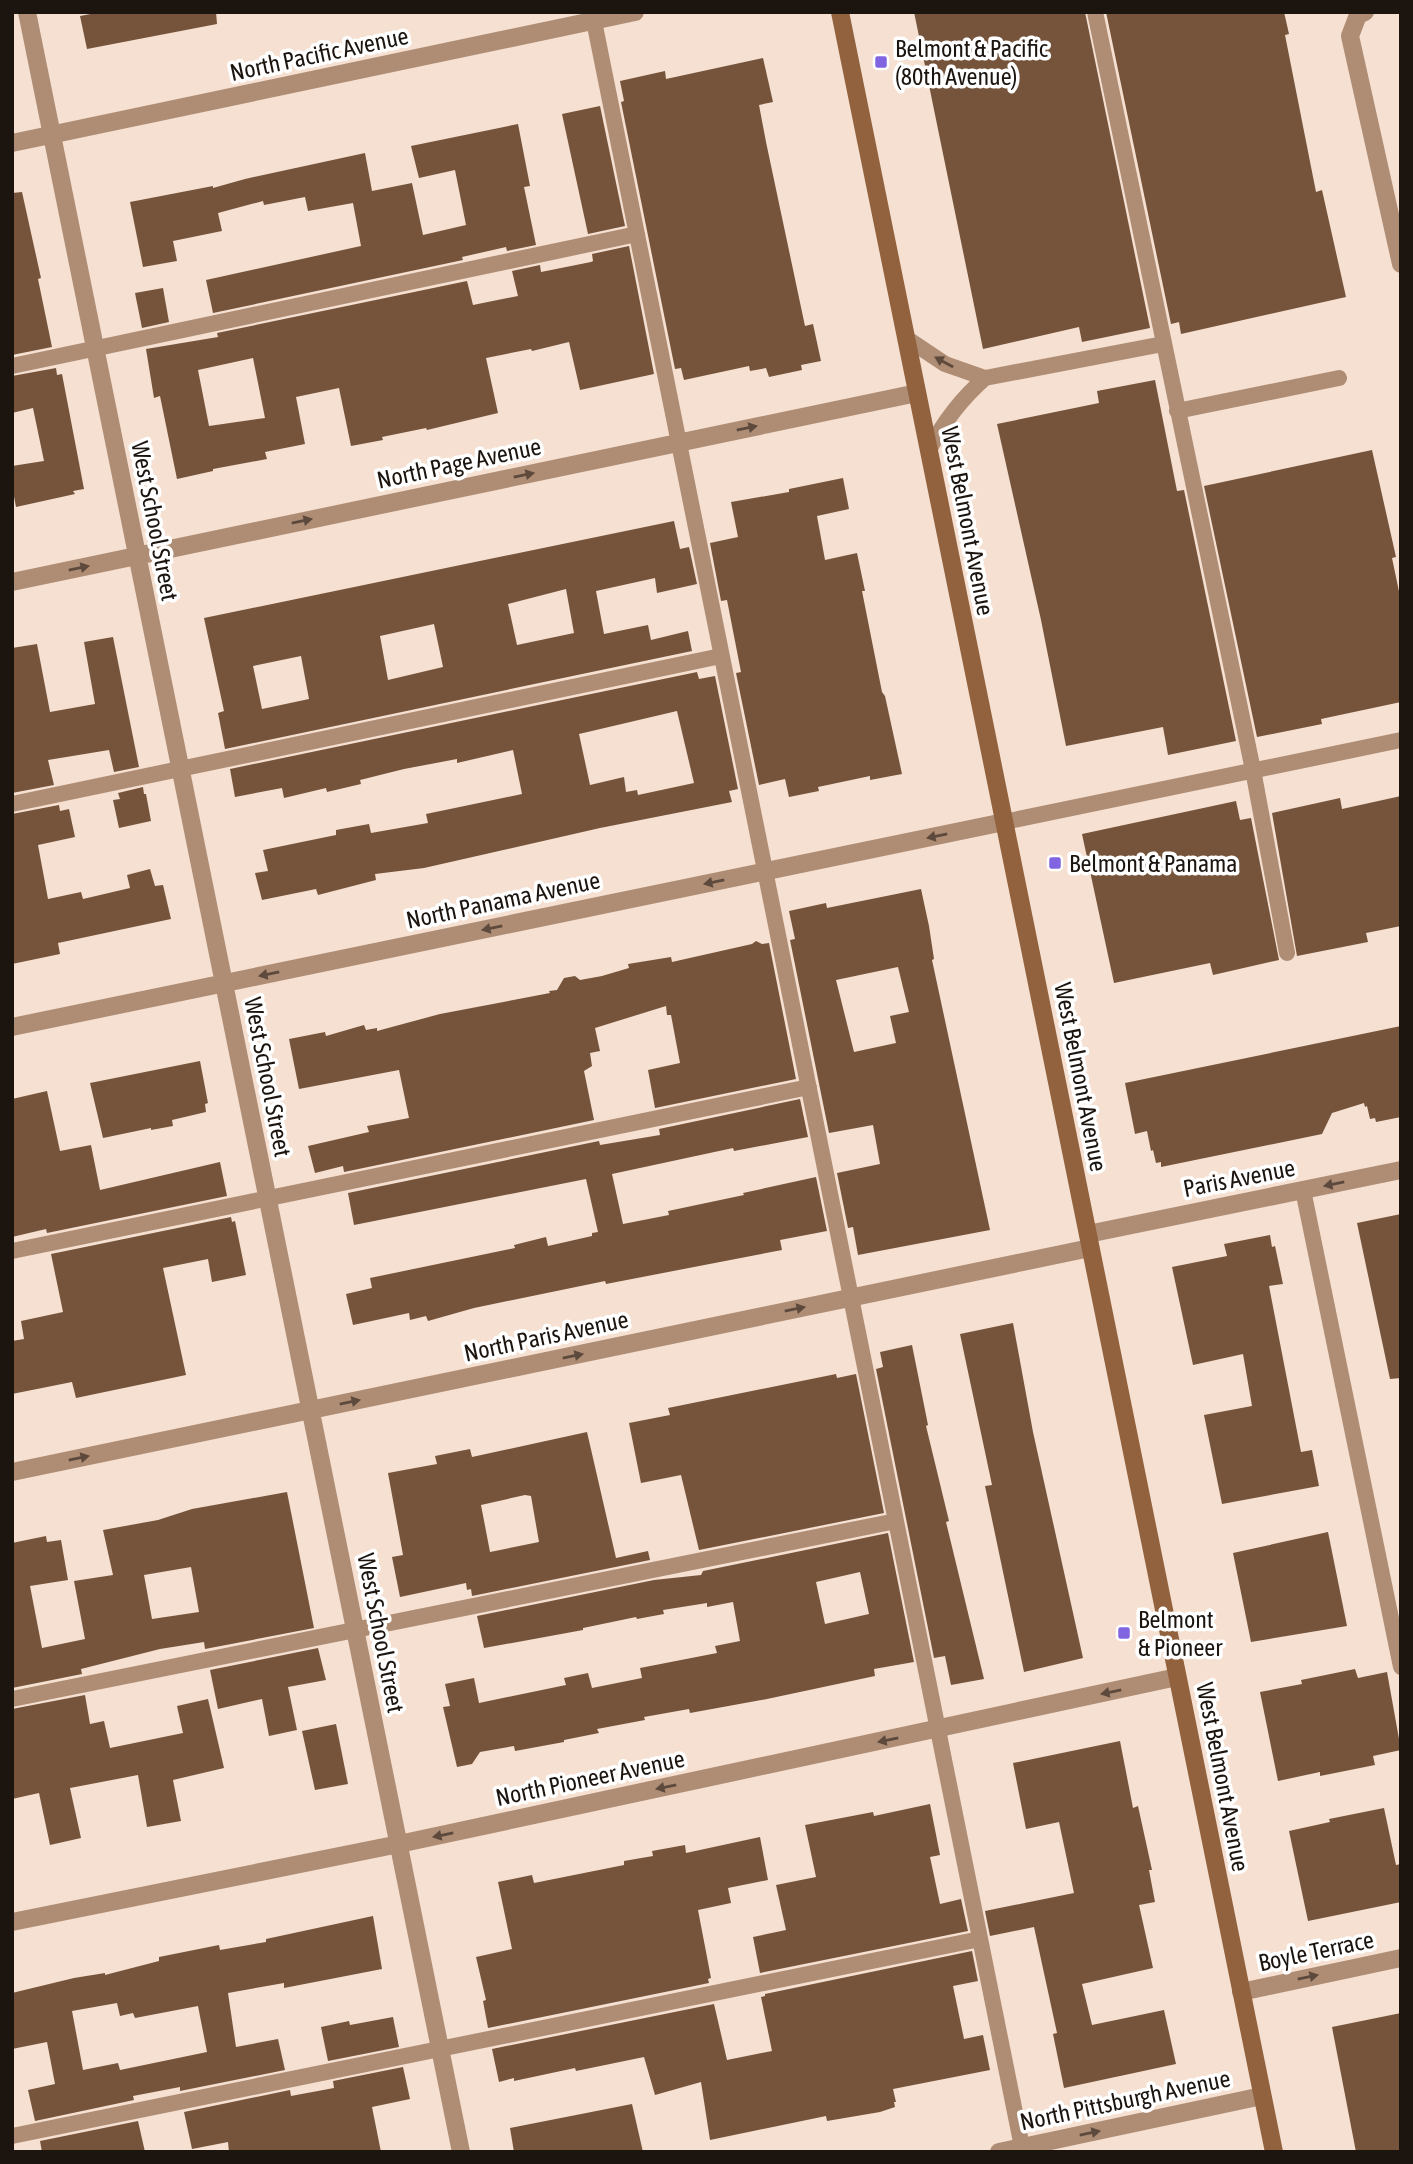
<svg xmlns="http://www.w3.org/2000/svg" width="1413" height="2164" viewBox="0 0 1413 2164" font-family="'Asap Condensed',sans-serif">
	<rect width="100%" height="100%" fill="#f5e0d1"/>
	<path fill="#76543b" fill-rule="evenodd" d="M 101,12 L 216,12 L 217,24 L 87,49 L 80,16 Z
		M 914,12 L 1085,12 L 1150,328 L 1082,342 L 1079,327 L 983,349 Z
		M 1106,12 L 1284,12 L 1289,34 L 1285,35 L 1316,192 L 1322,190 L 1346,297 L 1181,334 L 1179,322 L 1171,324 Z
		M 763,58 L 773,102 L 759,105 L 766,142 L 805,326 L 813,324 L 821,361 L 801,365 L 802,370 L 769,377 L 766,368 L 750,371 L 749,366 L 684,380 L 681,368 L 675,369 L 621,102 L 624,101 L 620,81 L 665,71 L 666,79 Z
		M 600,106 L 625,226 L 588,234 L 562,114 Z
		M 518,124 L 530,186 L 524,187 L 536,245 L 507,251 L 506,247 L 462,257 L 463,260 L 213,313 L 206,280 L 361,246 L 353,203 L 308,211 L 305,197 L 264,205 L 263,201 L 218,213 L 222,231 L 173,241 L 177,261 L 143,267 L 130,202 L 213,186 L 213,188 L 245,179 L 365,153 L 372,191 L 412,183 L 423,235 L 466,225 L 455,170 L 419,178 L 411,146 Z
		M 22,192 L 41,278 L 38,279 L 52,347 L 12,355 L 12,193 Z
		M 629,246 L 654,374 L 580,390 L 569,342 L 532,351 L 531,349 L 486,358 L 498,413 L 427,430 L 426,428 L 382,437 L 383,440 L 351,446 L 339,388 L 296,397 L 305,444 L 265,452 L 267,459 L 213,469 L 213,471 L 177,479 L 160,396 L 154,398 L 146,349 L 218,337 L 217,333 L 467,281 L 473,305 L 518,296 L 512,271 L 540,265 L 541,272 L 591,262 L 593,261 L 592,254 ZM 253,358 L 265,418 L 209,426 L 198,370 Z
		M 163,288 L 169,322 L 142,328 L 135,293 Z
		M 56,368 L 57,375 L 62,374 L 84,489 L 73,491 L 75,494 L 16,507 L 12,486 L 12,466 L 44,461 L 33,408 L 12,413 L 12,376 Z
		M 1155,380 L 1177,491 L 1184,490 L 1236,741 L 1168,755 L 1163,727 L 1066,746 L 1041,620 L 997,424 L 1099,403 L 1097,391 Z
		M 1372,450 L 1396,557 L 1392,558 L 1401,601 L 1401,702 L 1321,719 L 1322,724 L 1257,737 L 1204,486 Z
		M 843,478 L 849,509 L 817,516 L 825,560 L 857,553 L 865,591 L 862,591 L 882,692 L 885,696 L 902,774 L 870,780 L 870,776 L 818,787 L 819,791 L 789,797 L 785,779 L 759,785 L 736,673 L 741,672 L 727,600 L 721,601 L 710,543 L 738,537 L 731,502 L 789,492 L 789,489 Z
		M 674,521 L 680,549 L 689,547 L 697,584 L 657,593 L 655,578 L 596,591 L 604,634 L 648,625 L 651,640 L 688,631 L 692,651 L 225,749 L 218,713 L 224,711 L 204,618 ZM 566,589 L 574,633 L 517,645 L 508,604 ZM 434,624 L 443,667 L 388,680 L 380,636 ZM 301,656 L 309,699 L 262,709 L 253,666 Z
		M 113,637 L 139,767 L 114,772 L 109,750 L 48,760 L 54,785 L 12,793 L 12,648 L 37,644 L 50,712 L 95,704 L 84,642 Z
		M 697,672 L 699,679 L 715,676 L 738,789 L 729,791 L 732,802 L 600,828 L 424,868 L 375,874 L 376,880 L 318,895 L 316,889 L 262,900 L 255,873 L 268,871 L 263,850 L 336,835 L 336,830 L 369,824 L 371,833 L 428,823 L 426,814 L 522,794 L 513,750 L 457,763 L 457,759 L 404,769 L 360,780 L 361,784 L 327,792 L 326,788 L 284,798 L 282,788 L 235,797 L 230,769 ZM 677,711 L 694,783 L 638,795 L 637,790 L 626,792 L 624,777 L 590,785 L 579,734 Z
		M 143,787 L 144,794 L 146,794 L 151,821 L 119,828 L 113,800 L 120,799 L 118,793 Z
		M 1401,796 L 1401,926 L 1366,933 L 1368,942 L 1297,956 L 1272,813 L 1340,798 L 1342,809 Z
		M 1236,801 L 1240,820 L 1251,818 L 1279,960 L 1213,975 L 1210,963 L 1114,983 L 1082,834 Z
		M 59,805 L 60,811 L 69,809 L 75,837 L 38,845 L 48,899 L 81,892 L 83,899 L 130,888 L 127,875 L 150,869 L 155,886 L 163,885 L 171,919 L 58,943 L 60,954 L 12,964 L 12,814 Z
		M 921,889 L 929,926 L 934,959 L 932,960 L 990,1230 L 858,1255 L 853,1227 L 848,1228 L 837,1173 L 880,1164 L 873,1125 L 829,1133 L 790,940 L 795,939 L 789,911 L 826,903 L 827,908 ZM 898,967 L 909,1012 L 890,1016 L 896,1043 L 854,1052 L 836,980 Z
		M 756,941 L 762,944 L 769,943 L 796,1079 L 655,1108 L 648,1070 L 680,1063 L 671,1015 L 667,1015 L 666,1006 L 595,1028 L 600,1051 L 590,1053 L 592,1066 L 584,1071 L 594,1120 L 344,1172 L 343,1166 L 315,1173 L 308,1146 L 369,1132 L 367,1126 L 409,1118 L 399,1070 L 299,1089 L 289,1039 L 325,1032 L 326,1036 L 364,1025 L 366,1030 L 377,1028 L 377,1031 L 440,1014 L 550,993 L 549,991 L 557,990 L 564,978 L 575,976 L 580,980 L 602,976 L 629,968 L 628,964 L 671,957 L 672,962 L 752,944 Z
		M 1401,1026 L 1401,1117 L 1376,1122 L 1375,1118 L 1370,1119 L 1367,1106 L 1365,1107 L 1364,1103 L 1332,1113 L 1322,1134 L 1161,1167 L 1161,1162 L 1156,1163 L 1153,1150 L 1151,1151 L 1147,1131 L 1135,1134 L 1125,1083 Z
		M 200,1061 L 208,1103 L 205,1104 L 206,1112 L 172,1120 L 173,1126 L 151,1130 L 151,1128 L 103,1138 L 90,1083 Z
		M 47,1091 L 60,1151 L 91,1145 L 100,1190 L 220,1162 L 227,1196 L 47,1233 L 46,1229 L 12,1237 L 12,1099 Z
		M 800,1099 L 808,1137 L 734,1151 L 733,1148 L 612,1174 L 623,1224 L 669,1215 L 668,1211 L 744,1195 L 743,1193 L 816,1177 L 827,1231 L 780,1240 L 782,1250 L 606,1284 L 605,1281 L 474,1308 L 428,1321 L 426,1316 L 410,1320 L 409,1313 L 353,1325 L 346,1294 L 372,1288 L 370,1278 L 515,1248 L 514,1245 L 546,1237 L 548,1246 L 592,1236 L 592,1233 L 598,1232 L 586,1179 L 354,1225 L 348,1193 L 599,1141 L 600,1145 L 660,1135 L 659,1129 Z
		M 1401,1214 L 1401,1378 L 1390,1379 L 1357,1223 Z
		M 231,1217 L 232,1222 L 235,1221 L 246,1275 L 212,1282 L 208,1259 L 163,1268 L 186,1375 L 76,1398 L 72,1382 L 12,1394 L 12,1341 L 24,1339 L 21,1321 L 63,1312 L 51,1254 Z
		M 1270,1235 L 1272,1247 L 1275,1246 L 1283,1284 L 1269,1286 L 1301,1452 L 1312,1450 L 1319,1486 L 1222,1504 L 1204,1415 L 1252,1406 L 1243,1354 L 1193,1365 L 1172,1267 L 1227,1256 L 1224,1244 Z
		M 1013,1323 L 1033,1432 L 1083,1658 L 1024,1672 L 985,1486 L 992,1485 L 960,1334 Z
		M 912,1345 L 928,1425 L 926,1426 L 949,1521 L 946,1522 L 984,1679 L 951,1685 L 945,1656 L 934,1658 L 876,1369 L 883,1367 L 880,1352 Z
		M 836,1374 L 837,1378 L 856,1374 L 884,1513 L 699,1550 L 681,1475 L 641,1483 L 629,1423 L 670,1415 L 668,1408 Z
		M 587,1432 L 616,1558 L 648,1551 L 650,1560 L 472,1596 L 471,1589 L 467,1590 L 466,1583 L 400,1597 L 392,1557 L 403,1555 L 388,1473 L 437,1464 L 435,1456 L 470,1449 L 472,1457 ZM 525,1495 L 531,1496 L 539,1542 L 490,1552 L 481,1505 Z
		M 287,1492 L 314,1628 L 205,1649 L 204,1642 L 160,1649 L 81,1669 L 82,1674 L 12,1688 L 12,1543 L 46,1536 L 47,1542 L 61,1540 L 68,1580 L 30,1586 L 42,1648 L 85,1639 L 74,1581 L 113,1575 L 103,1530 L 158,1520 L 192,1509 ZM 191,1567 L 199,1612 L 152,1619 L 144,1575 Z
		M 1328,1532 L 1347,1626 L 1251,1642 L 1233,1553 Z
		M 888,1533 L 914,1662 L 874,1669 L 875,1676 L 767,1699 L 690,1713 L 689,1709 L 644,1717 L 645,1720 L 597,1729 L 599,1733 L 564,1740 L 564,1742 L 515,1751 L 514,1746 L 480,1752 L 472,1764 L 457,1767 L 443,1707 L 450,1706 L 445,1684 L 474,1678 L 479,1703 L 566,1685 L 564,1678 L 588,1673 L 592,1688 L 642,1678 L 640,1668 L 717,1653 L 715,1646 L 740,1641 L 733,1602 L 707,1607 L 707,1603 L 663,1610 L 664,1614 L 637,1619 L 636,1617 L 583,1628 L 583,1630 L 484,1648 L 477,1616 L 654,1580 L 701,1575 L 703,1571 ZM 860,1572 L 869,1614 L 825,1624 L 816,1582 Z
		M 318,1648 L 326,1680 L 288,1687 L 297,1730 L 269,1736 L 262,1699 L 218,1709 L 210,1670 Z
		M 1355,1669 L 1358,1678 L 1387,1672 L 1401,1750 L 1373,1756 L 1375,1765 L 1320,1776 L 1320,1772 L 1278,1781 L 1260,1692 L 1302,1684 L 1301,1680 Z
		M 85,1695 L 90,1724 L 104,1721 L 110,1748 L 183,1733 L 177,1706 L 208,1699 L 224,1768 L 173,1780 L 181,1821 L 147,1827 L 138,1775 L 70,1788 L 81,1838 L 50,1845 L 39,1793 L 12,1799 L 12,1709 Z
		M 336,1724 L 348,1784 L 315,1790 L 302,1731 Z
		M 1120,1741 L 1133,1808 L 1138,1806 L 1152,1870 L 1149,1870 L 1155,1902 L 1139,1905 L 1153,1968 L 1082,1984 L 1092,2025 L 1164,2010 L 1176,2064 L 1064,2088 L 1053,2034 L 1057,2033 L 1034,1927 L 990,1936 L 985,1911 L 1074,1893 L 1059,1822 L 1026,1829 L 1013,1763 Z
		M 930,1804 L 940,1855 L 930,1857 L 940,1904 L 961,1899 L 968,1931 L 760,1973 L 753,1937 L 786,1930 L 776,1885 L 816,1877 L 805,1825 L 873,1812 L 874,1816 Z
		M 1384,1808 L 1396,1865 L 1401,1864 L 1401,1902 L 1308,1921 L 1289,1831 L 1330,1822 L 1329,1819 Z
		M 760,1837 L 768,1880 L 728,1888 L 731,1903 L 698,1910 L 711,1978 L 708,1979 L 709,1983 L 488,2028 L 483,2001 L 486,2000 L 476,1957 L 512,1949 L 498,1882 L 532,1875 L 534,1883 L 624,1865 L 624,1861 L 653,1856 L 652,1851 L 685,1845 L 686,1853 Z
		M 373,1916 L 382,1969 L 284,1988 L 284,1983 L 228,1993 L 236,2047 L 278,2039 L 285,2070 L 180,2091 L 180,2087 L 133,2096 L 134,2100 L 35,2121 L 28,2090 L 55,2084 L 47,2042 L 12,2049 L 12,1993 L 74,1978 L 105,1973 L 105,1975 L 159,1961 L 159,1957 L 219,1945 L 220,1950 L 266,1942 L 266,1939 ZM 117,2003 L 120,2016 L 133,2013 L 135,2018 L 198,2006 L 207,2052 L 120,2070 L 118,2063 L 83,2070 L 72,2011 Z
		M 972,1951 L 978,1981 L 953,1986 L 964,2039 L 983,2035 L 990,2070 L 893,2089 L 896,2102 L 894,2102 L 895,2107 L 880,2112 L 827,2121 L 826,2116 L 710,2140 L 701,2082 L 655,2095 L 644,2057 L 576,2071 L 575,2068 L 514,2081 L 514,2078 L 499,2082 L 492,2049 L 714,2004 L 727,2060 L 772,2051 L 761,1997 L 765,1996 L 765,1994 Z
		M 1401,2013 L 1401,2152 L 1356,2152 L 1332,2027 Z
		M 393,2017 L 399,2047 L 328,2061 L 321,2027 L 349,2021 L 350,2025 Z
		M 403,2067 L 410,2099 L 372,2107 L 381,2152 L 229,2152 L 228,2142 L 192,2149 L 184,2112 L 290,2090 L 291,2096 L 334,2088 L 333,2081 Z
		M 632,2104 L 643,2152 L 514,2152 L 510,2128 Z
		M 138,2121 L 145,2152 L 42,2152 L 40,2141 Z"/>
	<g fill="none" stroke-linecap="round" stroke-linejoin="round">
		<path stroke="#af8d75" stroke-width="16" d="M 1095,12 L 1253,770 L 1287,953
			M 594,21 L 1023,2152
			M 906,338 L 945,364 L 985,378 L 1163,344
			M 12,366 L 637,234
			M 1177,411 L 1339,378
			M 929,450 C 944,421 961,399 985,378
			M 12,804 L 721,656
			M 1004,822 L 1401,740
			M 1303,1190 L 1401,1667
			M 12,1251 L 809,1087
			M 12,1699 L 896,1521
			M 12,2136 L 980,1939"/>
		<path stroke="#af8d75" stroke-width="18" d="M 27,12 L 461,2152
			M 1365,12 L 1358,15 L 1350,36 L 1401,264
			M 12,143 L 635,12
			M 12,582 L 917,393
			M 12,1027 L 1004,822
			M 1088,1234 L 1401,1170
			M 12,1472 L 1090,1248
			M 12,1922 L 399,1844 L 1177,1677
			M 1241,1992 L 1401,1958
			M 999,2152 L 1262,2096"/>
		<path stroke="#92623e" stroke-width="18" d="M 840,12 L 1274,2152"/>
	</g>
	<defs><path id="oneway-solid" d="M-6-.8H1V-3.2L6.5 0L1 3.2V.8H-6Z" transform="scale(1.75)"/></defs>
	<g fill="#5e4a3d">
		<use href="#oneway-solid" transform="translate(944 362) rotate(-151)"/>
		<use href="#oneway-solid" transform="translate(747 428) rotate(-12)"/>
		<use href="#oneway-solid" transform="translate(524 475) rotate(-12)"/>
		<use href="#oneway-solid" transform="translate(302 521) rotate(-12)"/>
		<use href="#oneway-solid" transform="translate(79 568) rotate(-12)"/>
		<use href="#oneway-solid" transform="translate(937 836) rotate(168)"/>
		<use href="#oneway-solid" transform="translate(714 882) rotate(168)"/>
		<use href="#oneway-solid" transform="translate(492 928) rotate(168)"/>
		<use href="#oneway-solid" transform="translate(269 974) rotate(168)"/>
		<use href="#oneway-solid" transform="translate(1334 1184) rotate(169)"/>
		<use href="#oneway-solid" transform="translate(795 1309) rotate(-12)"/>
		<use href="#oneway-solid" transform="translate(573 1356) rotate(-12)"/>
		<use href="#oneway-solid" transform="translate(350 1402) rotate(-12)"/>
		<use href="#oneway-solid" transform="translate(79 1458) rotate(-12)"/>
		<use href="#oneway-solid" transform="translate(1111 1692) rotate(168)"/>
		<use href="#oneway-solid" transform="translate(888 1740) rotate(168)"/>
		<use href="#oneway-solid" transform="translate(666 1787) rotate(168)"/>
		<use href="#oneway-solid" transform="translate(443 1835) rotate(168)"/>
		<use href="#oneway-solid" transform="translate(1308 1977) rotate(-12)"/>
		<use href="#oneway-solid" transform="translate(1090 2133) rotate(-12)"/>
	</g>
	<g fill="#8165e0" stroke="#fff" stroke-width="2.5">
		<rect x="874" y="55" width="14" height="14" rx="3.5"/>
		<rect x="1048" y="856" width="14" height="14" rx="3.5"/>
		<rect x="1117" y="1626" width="14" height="14" rx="3.5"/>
	</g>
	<g text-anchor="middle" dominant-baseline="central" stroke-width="7" stroke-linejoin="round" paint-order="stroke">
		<g font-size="24" fill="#1b140f" stroke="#fff" text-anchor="start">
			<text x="895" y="48">Belmont &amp; Pacific<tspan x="895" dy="28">(80th Avenue)</tspan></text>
			<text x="1069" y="863">Belmont &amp; Panama</text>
			<text x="1138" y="1619">Belmont<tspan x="1138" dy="28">&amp; Pioneer</tspan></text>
		</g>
		<g font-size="24" fill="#1b140f" stroke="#fff">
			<text transform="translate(319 54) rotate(-12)">North Pacific Avenue</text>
			<text transform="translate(459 463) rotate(-12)">North Page Avenue</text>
			<text transform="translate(155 521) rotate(79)">West School Street</text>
			<text transform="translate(968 521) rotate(79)">West Belmont Avenue</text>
			<text transform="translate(503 900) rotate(-12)">North Panama Avenue</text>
			<text transform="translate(268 1077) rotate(79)">West School Street</text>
			<text transform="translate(1081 1077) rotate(79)">West Belmont Avenue</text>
			<text transform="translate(1239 1178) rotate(-11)">Paris Avenue</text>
			<text transform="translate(546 1336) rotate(-12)">North Paris Avenue</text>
			<text transform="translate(381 1633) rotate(79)">West School Street</text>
			<text transform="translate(1223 1777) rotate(79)">West Belmont Avenue</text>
			<text transform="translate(590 1778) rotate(-12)">North Pioneer Avenue</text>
			<text transform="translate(1316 1951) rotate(-12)">Boyle Terrace</text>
			<text transform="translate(1125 2100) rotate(-12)">North Pittsburgh Avenue</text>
		</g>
	</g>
	<rect width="1413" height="2164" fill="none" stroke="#1b140f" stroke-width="28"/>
</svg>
